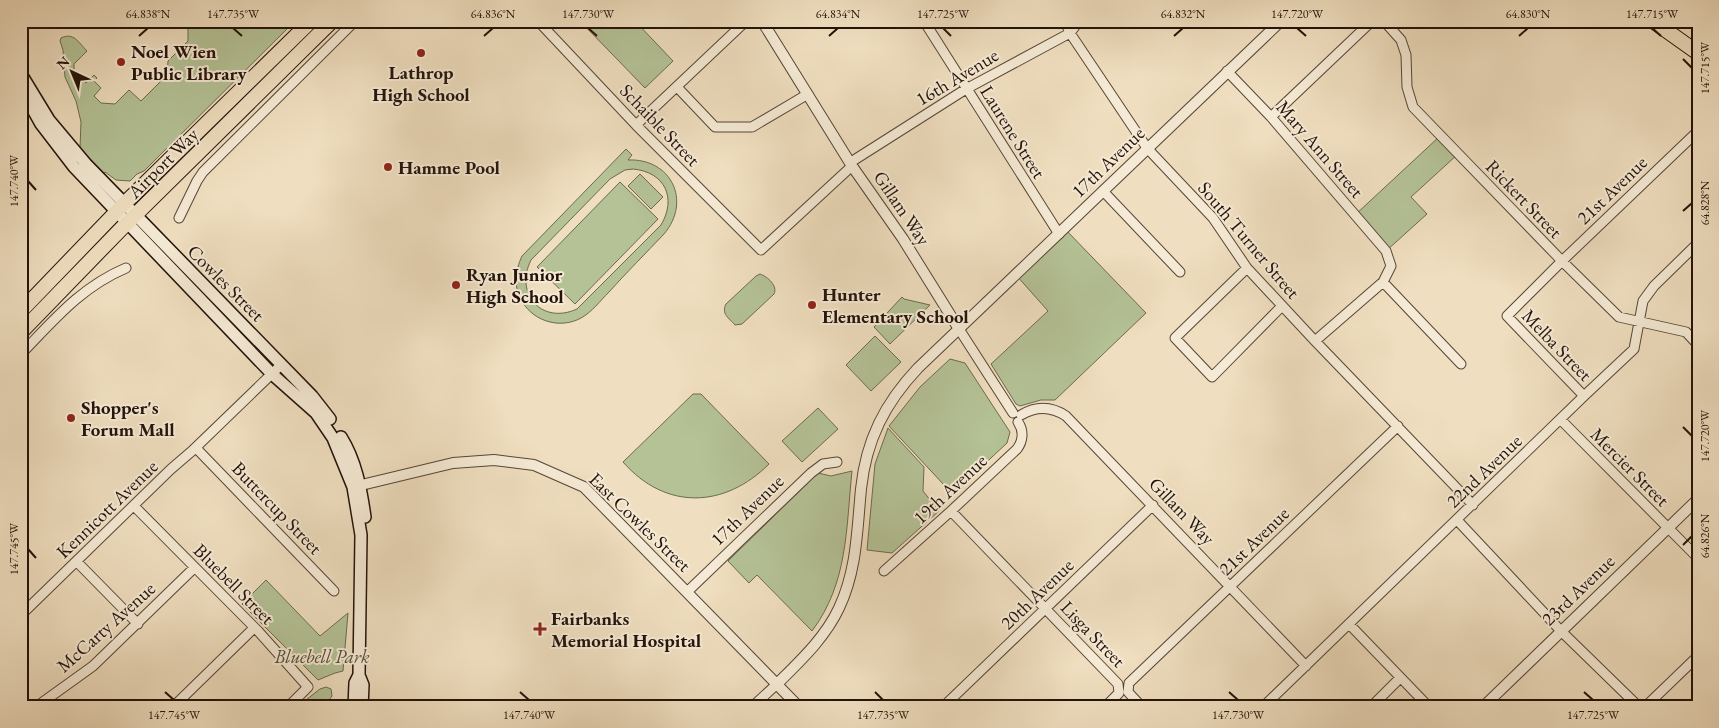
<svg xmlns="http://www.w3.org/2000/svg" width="1719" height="728" viewBox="0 0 1719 728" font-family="'EB Garamond',serif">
	<rect width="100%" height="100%" fill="#efdebf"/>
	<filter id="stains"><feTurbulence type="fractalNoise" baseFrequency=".004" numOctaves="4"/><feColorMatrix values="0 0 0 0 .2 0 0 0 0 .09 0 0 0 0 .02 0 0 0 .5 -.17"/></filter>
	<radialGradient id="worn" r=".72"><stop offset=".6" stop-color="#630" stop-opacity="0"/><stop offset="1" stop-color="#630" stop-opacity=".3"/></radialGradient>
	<path fill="#b4c296" stroke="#6c6a50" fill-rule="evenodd" d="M 182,21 L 295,21 L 144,171 L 137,174 L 130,181 L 116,180 L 105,172 L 102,174 L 80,148 L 81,122 L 76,101 L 65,77 L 63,50 L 60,41 L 61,38 C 74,32 78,42 87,51 L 74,64 L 74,70 L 86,83 L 94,75 L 97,78 L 94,81 L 101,88 L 94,96 L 101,103 L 115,104 L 129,90 L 141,101 L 167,75 L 168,61 L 188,41 L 188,27 Z
		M 580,21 L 635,21 L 673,61 L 645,88 Z
		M 1440,136 L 1458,154 L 1411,197 L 1427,214 L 1386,251 L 1355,215 Z
		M 626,149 L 632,155 L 628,160 C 671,158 692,201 664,234 C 646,253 627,272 609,292 C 600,301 592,312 581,318 C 561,329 535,322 523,303 C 513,288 515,271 522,256 ZM 633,169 C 665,172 677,198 661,225 L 577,309 C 542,325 514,294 531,260 L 610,179 L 625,170 Z
		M 640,174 L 663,197 L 651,209 L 628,186 Z
		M 620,182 L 658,219 L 575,304 L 537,267 Z
		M 1065,229 L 1146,313 L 1055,400 L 1041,400 L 1020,406 L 1016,404 L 991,364 L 1048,311 L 1016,275 Z
		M 760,274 C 768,277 778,286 774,294 L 742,324 L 735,325 C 729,318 721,314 726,304 L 756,276 Z
		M 902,297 L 904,299 L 930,305 L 890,344 L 874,327 Z
		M 875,336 L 901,362 L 871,391 L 846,365 Z
		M 950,359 L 965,363 L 1010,432 L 1007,443 L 963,484 L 945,486 L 889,426 L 920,387 Z
		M 693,394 L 701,394 L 769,464 C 725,508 666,511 623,462 Z
		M 818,408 L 838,429 L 802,462 L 782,441 Z
		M 888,428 L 924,467 L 923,491 L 939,511 L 892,553 L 867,550 L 875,464 Z
		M 852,471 C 846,529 848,583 812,631 L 757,575 L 749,583 L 728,561 L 818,473 L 831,476 Z
		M 266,580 L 320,636 L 348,613 L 343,671 L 335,673 L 318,680 L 242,604 Z
		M 326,687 L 331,689 L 332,696 L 324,707 L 297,707 L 320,689 Z"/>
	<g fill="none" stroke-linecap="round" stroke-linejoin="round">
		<defs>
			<path id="minor" d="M 538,21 L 636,125 L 761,250 L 852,166
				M 924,21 L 1059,234
				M 1065,21 L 1070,33 L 1147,148 L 1213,218 L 1247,268 L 1315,341 L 1473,505
				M 1384,21 L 1401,40 L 1406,55 L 1407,87 L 1413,107 L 1562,261 L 1619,317 L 1686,332 L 1698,345
				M 1227,71 L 1271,117 L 1386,251 L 1391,266 L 1383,282 L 1315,341
				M 677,87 L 715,127 L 752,127 L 808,94
				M 1271,117 L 1372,21
				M 636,125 L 746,21
				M 851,162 L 966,89 L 1070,33 L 1079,21
				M 1103,191 L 1180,272
				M 179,218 L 197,181 L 203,172 L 355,21
				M 1247,268 L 1175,338 L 1212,377 L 1282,306
				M 1383,282 L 1461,364
				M 959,329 L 1013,413
				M 21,354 C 54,320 81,287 126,268
				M 1584,396 L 1507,316 L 1562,261 L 1698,131
				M 1021,415 C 1036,406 1051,406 1066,416 L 1306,666
				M 1561,420 L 1698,558
				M 196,448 L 334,591
				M 134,506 L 258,631 L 308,687 L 288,707
				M 951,511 L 1118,684 L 1119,693 L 1105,707
				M 1457,520 L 1561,631 L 1639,707
				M 77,562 L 138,624
				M 884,571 L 951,511 L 1017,449 C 1023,441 1024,431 1018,422
				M 687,592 L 811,473 L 823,464 L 837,462
				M 21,615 L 171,469 L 192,451 L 281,365
				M 1349,624 L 1429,707
				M 36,707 L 93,666 L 194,568
				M 173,707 L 254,628
				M 752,707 L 777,684
				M 943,707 L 1153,505
				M 1142,707 L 1128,692 L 1129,683 L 1398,426
				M 1263,707 L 1584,396 L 1634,349 L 1643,301 L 1654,286 L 1698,243
				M 1371,707 L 1400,678
				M 1645,707 L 1698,656"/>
			<path id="tertiary" d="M 762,21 L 852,166 L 903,239 L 959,329
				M 353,487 L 453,463 L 494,460 L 534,465 L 584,487 L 799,707
				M 777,684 C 800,661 825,638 839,608 C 857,570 857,530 861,489 C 866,440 885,403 918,368 L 1281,21
				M 1483,707 L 1698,499"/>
			<path id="secondary" d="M 21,74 L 49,120 L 86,164 L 312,396 L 330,419
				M 21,88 L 41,124 L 74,167 L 272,374 L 316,413 L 333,438 L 353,487 L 361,535 L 359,675 L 363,685 L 362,707
				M 341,437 C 356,461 361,489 365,517
				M 354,707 L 355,683 L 359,675"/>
			<path id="primary" d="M 1653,21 L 1698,53
				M 21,311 L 124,204 L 311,21
				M 21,332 L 121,229 L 332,21"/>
		</defs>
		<use href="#minor" stroke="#564537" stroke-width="11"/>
		<use href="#tertiary" stroke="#564537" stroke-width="12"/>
		<use href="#secondary" stroke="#23120a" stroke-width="14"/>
		<use href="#primary" stroke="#23120a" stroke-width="16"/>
		<use href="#minor" stroke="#f5ead5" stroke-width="9"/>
		<use href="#tertiary" stroke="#f5ead5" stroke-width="10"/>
		<use href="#secondary" stroke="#f5ead5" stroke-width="11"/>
		<use href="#primary" stroke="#efdebf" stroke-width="14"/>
	</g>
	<path fill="none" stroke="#23120a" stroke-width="2" d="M 233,28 L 242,36M 588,28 L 597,36M 943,28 L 951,36M 1297,28 L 1306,36M 1652,28 L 1661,36M 139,36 L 148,28M 484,36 L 493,28M 829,36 L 838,28M 1174,36 L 1183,28M 1519,36 L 1528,28M 1683,59 L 1692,68M 28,181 L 36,190M 1683,211 L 1692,203M 1683,427 L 1692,436M 1683,545 L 1692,536M 28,549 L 36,558M 165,692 L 174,700M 520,692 L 529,700M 875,692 L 883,700M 1229,692 L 1238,700M 1584,692 L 1593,700"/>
	<g fill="#8f2418" stroke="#f5ead5" stroke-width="2">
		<circle cx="421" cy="53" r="5"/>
		<circle cx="121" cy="62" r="5"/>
		<circle cx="388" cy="167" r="5"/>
		<circle cx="456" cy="285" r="5"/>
		<circle cx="812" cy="305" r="5"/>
		<circle cx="71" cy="418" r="5"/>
		<path d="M537.5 621.5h5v5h5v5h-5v5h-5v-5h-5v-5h5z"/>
	</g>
	<g text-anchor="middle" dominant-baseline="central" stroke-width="4" stroke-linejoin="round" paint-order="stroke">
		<g font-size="19" font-weight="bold" fill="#23120a" stroke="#f5ead5" text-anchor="start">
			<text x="131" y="51">Noel Wien<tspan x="131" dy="22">Public Library</tspan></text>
			<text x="421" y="72" text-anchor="middle">Lathrop<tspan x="421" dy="22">High School</tspan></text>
			<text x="398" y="167">Hamme Pool</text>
			<text x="466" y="274">Ryan Junior<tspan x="466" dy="22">High School</tspan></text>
			<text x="822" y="294">Hunter<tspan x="822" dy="22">Elementary School</tspan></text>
			<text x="81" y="407">Shopper's<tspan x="81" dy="22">Forum Mall</tspan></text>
			<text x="551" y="618">Fairbanks<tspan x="551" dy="22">Memorial Hospital</tspan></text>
		</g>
		<g font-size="19" fill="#23120a" stroke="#f5ead5">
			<text transform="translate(957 77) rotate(-31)">16th Avenue</text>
			<text transform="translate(660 125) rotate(46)">Schaible Street</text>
			<text transform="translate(1013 132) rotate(58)">Laurene Street</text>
			<text transform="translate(1320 149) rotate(49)">Mary Ann Street</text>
			<text transform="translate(1108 162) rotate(-44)">17th Avenue</text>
			<text transform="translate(163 163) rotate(-45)">Airport Way</text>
			<text transform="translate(1612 190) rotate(-44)">21st Avenue</text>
			<text transform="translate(1524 199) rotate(46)">Rickert Street</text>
			<text transform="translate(902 208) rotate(56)">Gillam Way</text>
			<text transform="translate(1249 240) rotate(50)">South Turner Street</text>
			<text transform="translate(226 283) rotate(45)">Cowles Street</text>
			<text transform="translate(1557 345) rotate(46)">Melba Street</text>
			<text transform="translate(1630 467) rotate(45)">Mercier Street</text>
			<text transform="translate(1484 471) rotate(-44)">22nd Avenue</text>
			<text transform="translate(950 489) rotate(-43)">19th Avenue</text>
			<text transform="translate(277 508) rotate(46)">Buttercup Street</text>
			<text transform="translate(107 509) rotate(-44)">Kennicott Avenue</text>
			<text transform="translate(747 510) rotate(-44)">17th Avenue</text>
			<text transform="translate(1182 511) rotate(46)">Gillam Way</text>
			<text transform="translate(640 522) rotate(44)">East Cowles Street</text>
			<text transform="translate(1254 541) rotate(-44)">21st Avenue</text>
			<text transform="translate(234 584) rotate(45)">Bluebell Street</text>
			<text transform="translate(1578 590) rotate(-44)">23rd Avenue</text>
			<text transform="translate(1037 594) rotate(-44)">20th Avenue</text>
			<text transform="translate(106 627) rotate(-42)">McCarty Avenue</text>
			<text transform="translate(1093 634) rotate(46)">Lisga Street</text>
		</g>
		<g font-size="19" font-style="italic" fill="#56503b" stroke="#f5ead5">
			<text x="322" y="656">Bluebell Park</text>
		</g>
	</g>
	<rect width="1719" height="728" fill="none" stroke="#efdebf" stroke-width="55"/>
	<g transform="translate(72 72) rotate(316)" stroke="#f5ead5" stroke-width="4" paint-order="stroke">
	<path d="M0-4L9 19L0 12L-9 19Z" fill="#23120a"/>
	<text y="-8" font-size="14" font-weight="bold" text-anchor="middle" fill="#23120a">N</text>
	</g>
	<rect x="28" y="28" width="1664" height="672" fill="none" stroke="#23120a" stroke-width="2"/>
	<g font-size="12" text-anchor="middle" fill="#23120a">
		<text x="148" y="18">64.838°N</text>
		<text x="233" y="18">147.735°W</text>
		<text x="493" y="18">64.836°N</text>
		<text x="588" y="18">147.730°W</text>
		<text x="838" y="18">64.834°N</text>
		<text x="943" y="18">147.725°W</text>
		<text x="1183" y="18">64.832°N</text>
		<text x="1297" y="18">147.720°W</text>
		<text x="1528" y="18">64.830°N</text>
		<text x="1652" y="18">147.715°W</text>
		<text transform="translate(1705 68) rotate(-90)" y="4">147.715°W</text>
		<text transform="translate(14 181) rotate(-90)" y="4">147.740°W</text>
		<text transform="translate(1705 203) rotate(-90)" y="4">64.828°N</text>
		<text transform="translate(1705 436) rotate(-90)" y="4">147.720°W</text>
		<text transform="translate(1705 536) rotate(-90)" y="4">64.826°N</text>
		<text transform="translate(14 549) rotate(-90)" y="4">147.745°W</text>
		<text x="174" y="719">147.745°W</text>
		<text x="529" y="719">147.740°W</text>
		<text x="883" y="719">147.735°W</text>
		<text x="1238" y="719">147.730°W</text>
		<text x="1593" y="719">147.725°W</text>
	</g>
	<rect width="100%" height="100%" filter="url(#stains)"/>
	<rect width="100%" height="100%" fill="url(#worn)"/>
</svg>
